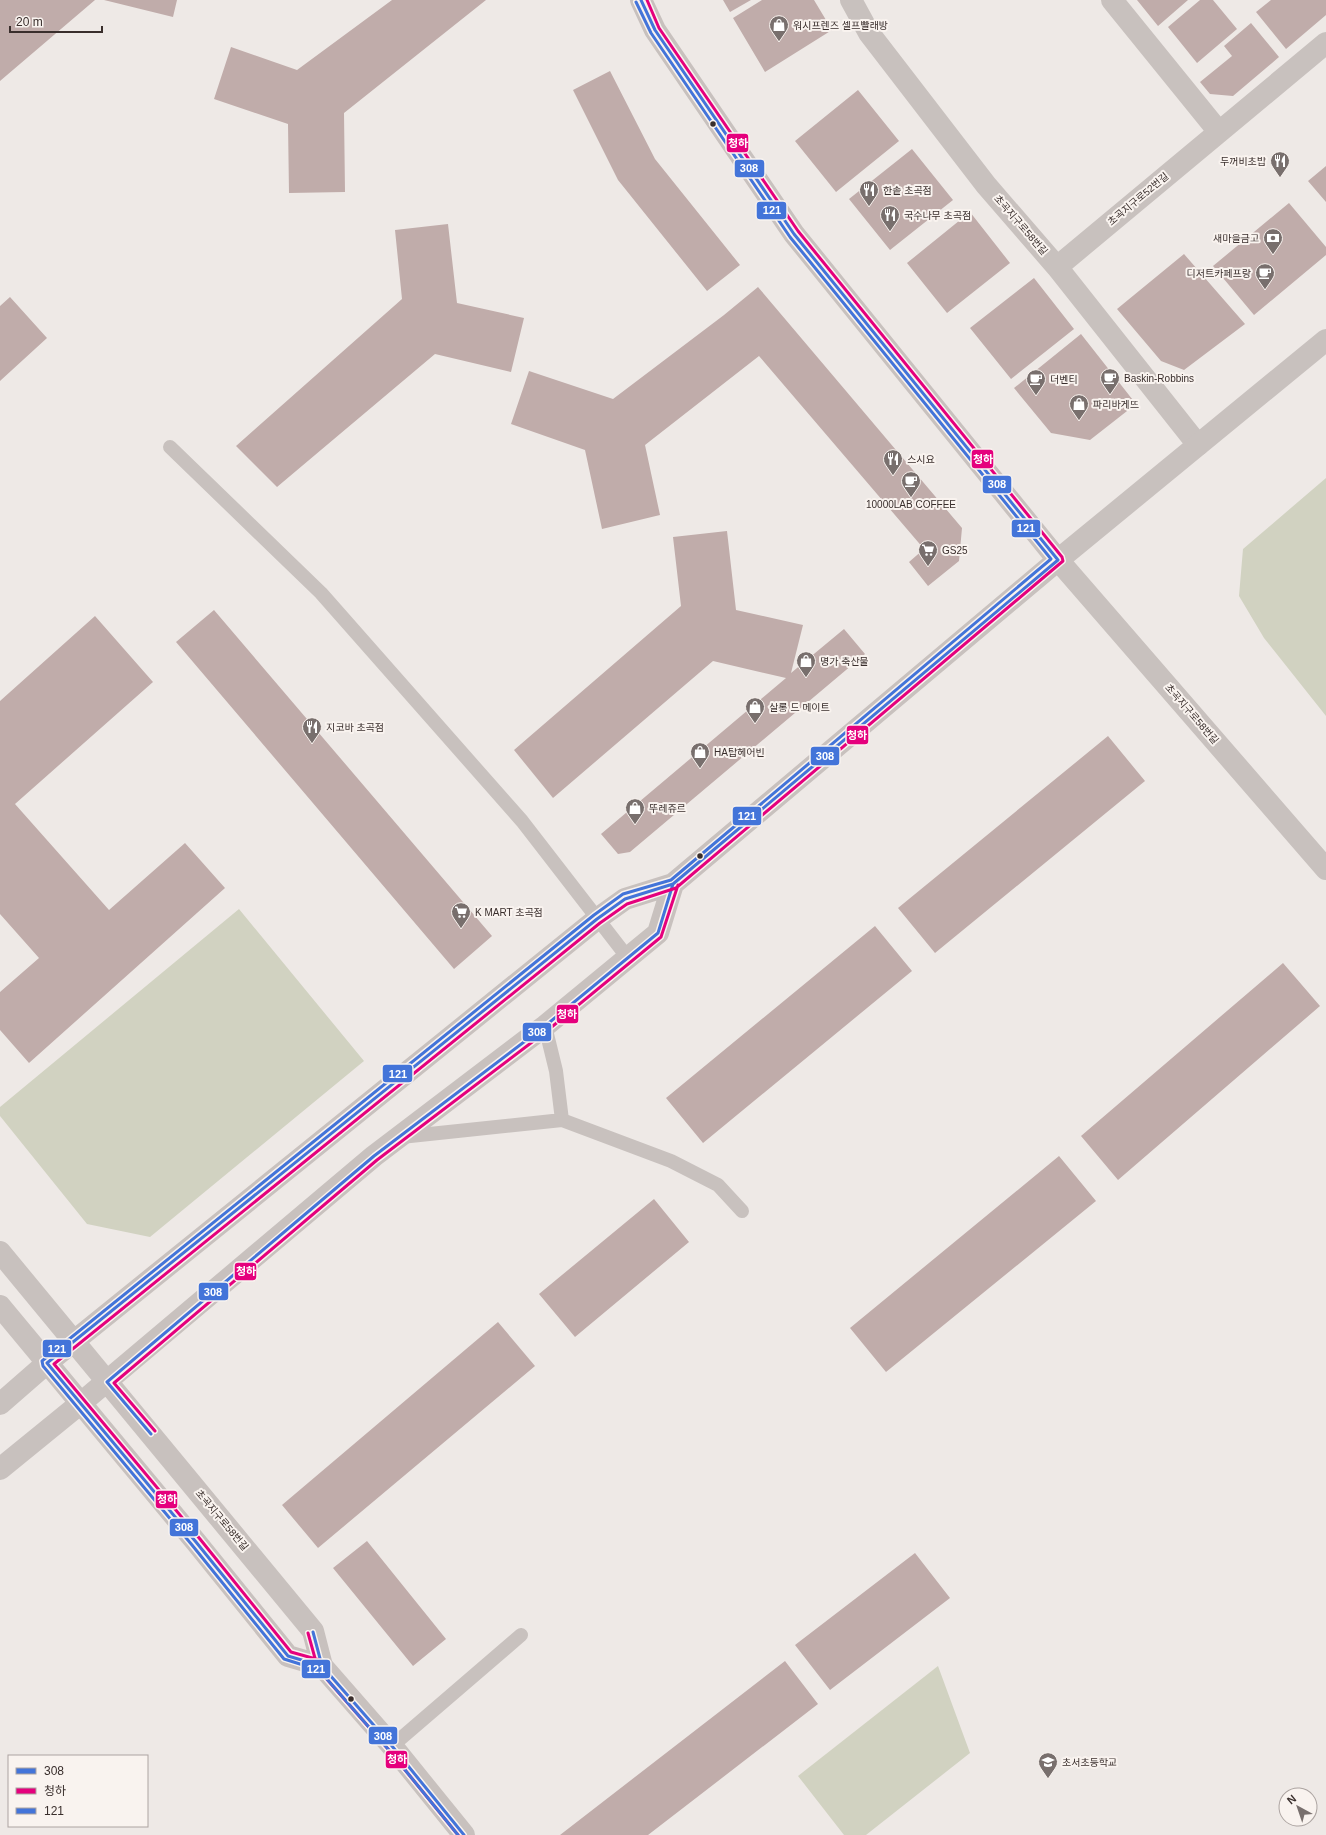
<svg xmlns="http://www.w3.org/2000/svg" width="1326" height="1835" viewBox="0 0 1326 1835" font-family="Helvetica,'Noto Sans KR',sans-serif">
	<rect width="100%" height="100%" fill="#eee9e6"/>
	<path fill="#d1d2c1" d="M 1326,478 L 1326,716 L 1264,638 L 1239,596 L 1243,549 Z
		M 239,909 L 364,1061 L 150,1237 L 87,1224 L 0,1116 L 0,1107 Z
		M 938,1666 L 970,1753 L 866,1835 L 844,1835 L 798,1776 Z"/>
	<path fill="#c0acaa" d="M 0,0 L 95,0 L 0,81 Z
		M 104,0 L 177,0 L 173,17 Z
		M 392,0 L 486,0 L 344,113 L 345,192 L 289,193 L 288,124 L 214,99 L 231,47 L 297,70 Z
		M 723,0 L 751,0 L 730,12 Z
		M 762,0 L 814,0 L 832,30 L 765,72 L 733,18 Z
		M 1137,0 L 1188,0 L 1158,26 Z
		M 1200,0 L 1213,0 L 1237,29 L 1197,63 L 1168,27 Z
		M 1271,0 L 1326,0 L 1326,15 L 1286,49 L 1256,12 Z
		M 1251,23 L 1279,57 L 1233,96 L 1210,94 L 1200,82 L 1232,56 L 1224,46 Z
		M 610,71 L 655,159 L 740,265 L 707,291 L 618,180 L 573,90 Z
		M 858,90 L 899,141 L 836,192 L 795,141 Z
		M 912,149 L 953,200 L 890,250 L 849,199 Z
		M 1326,166 L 1326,202 L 1308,181 Z
		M 1289,203 L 1326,247 L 1326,255 L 1254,315 L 1213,266 Z
		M 970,212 L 1010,263 L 947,313 L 907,263 Z
		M 448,224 L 457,303 L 524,318 L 511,372 L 435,354 L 277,487 L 236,446 L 402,299 L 395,230 Z
		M 1184,254 L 1245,324 L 1184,370 L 1161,361 L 1117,309 Z
		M 1034,278 L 1074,329 L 1011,379 L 970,328 Z
		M 758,287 L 962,528 L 959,561 L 928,586 L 909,562 L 924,549 L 759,356 L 645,445 L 660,515 L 602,529 L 585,450 L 511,424 L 529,371 L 613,399 L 724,315 Z
		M 10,297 L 47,338 L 0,381 L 0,306 Z
		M 1081,334 L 1136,404 L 1090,440 L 1051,433 L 1014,388 Z
		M 727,531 L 736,610 L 803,625 L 791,673 L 844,629 L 865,654 L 630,852 L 618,854 L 601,834 L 786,678 L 713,661 L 553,798 L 514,750 L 681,606 L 673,537 Z
		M 214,610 L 492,936 L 454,969 L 176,642 Z
		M 95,616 L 153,682 L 15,804 L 109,910 L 185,843 L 225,888 L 29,1063 L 0,1030 L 0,992 L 39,958 L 0,914 L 0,701 Z
		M 1108,736 L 1145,781 L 935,953 L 898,908 Z
		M 875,926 L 912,971 L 703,1143 L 666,1098 Z
		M 1283,963 L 1320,1006 L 1118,1180 L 1081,1136 Z
		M 1059,1156 L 1096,1201 L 886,1372 L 850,1328 Z
		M 654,1199 L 689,1242 L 575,1337 L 539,1294 Z
		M 498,1322 L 535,1366 L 318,1548 L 282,1505 Z
		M 367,1541 L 446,1639 L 413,1666 L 333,1568 Z
		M 915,1553 L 950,1598 L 830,1690 L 795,1645 Z
		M 785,1661 L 818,1704 L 648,1835 L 560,1835 Z"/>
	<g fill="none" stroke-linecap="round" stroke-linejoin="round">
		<path stroke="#c8c1be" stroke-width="14" d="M 170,447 L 321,593 L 522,821 L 628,958
			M 545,1026 L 556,1071 L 562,1120
			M 401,1137 L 562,1120 L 671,1161 L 718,1185 L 742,1211
			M 392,1746 L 521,1635"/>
		<path stroke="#c8c1be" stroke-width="22" d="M 851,0 L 869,33 L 986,185 L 1057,267 L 1198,445
			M 1112,0 L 1219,132
			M 1057,267 L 1326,43"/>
		<path stroke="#c8c1be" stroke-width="22" d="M 641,0 L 655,30 L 794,234 L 1058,560 L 1326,869
			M 0,1252 L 313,1631 L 322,1666 L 392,1746 L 464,1835
			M 0,1306 L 196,1542 L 288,1656 L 322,1666
			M 0,1404 L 47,1363 L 597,919 L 625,899 L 673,884 L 1058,560 L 1326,340
			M 0,1469 L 81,1403 L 374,1156 L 545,1026 L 658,933 L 673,884"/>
		<defs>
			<path id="bus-1" d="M 151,1434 L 107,1382 L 374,1156 L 545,1026 L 658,933 L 673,884
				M 313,1632 L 322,1666 L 392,1746 L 464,1835
				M 322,1666 L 288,1656 L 196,1542 L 47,1363 L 597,919 L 625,899 L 673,884 L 1058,560 L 794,234 L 655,30 L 641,0"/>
			<path id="bus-2" d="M 155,1431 L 114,1383 L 377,1160 L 548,1030 L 661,937 L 678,885
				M 308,1633 L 318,1669 L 388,1749 L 458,1835
				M 323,1661 L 291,1652 L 200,1539 L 54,1364 L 600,923 L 627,904 L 676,888 L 1063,561 L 1062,557 L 798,231 L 659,28 L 647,0"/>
			<path id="bus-3" d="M 458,1835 L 388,1749 L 319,1670 L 284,1659 L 192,1545 L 43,1366 L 42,1361 L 594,915 L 623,894 L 671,880 L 1051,559 L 790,237 L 651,33 L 636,2"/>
		</defs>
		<use href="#bus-1" stroke="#f9f3ef" stroke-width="6"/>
		<use href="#bus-2" stroke="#f9f3ef" stroke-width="6"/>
		<use href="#bus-3" stroke="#f9f3ef" stroke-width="6"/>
		<use href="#bus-1" stroke="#4374d9" stroke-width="3"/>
		<use href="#bus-2" stroke="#e5007d" stroke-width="3"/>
		<use href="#bus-3" stroke="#4374d9" stroke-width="3"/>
	</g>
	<defs>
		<symbol id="shop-pin" viewBox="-11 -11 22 30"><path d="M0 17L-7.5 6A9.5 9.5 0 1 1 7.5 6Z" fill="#786f6d" stroke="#f9f3ef"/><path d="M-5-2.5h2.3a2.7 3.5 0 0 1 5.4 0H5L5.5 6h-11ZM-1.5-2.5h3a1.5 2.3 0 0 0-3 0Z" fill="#fff"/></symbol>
		<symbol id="restaurant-pin" viewBox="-11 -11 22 30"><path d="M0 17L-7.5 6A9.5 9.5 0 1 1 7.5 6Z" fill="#786f6d" stroke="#f9f3ef"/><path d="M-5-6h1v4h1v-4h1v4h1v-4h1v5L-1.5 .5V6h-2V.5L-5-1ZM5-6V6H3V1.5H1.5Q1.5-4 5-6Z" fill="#fff"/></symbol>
		<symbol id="bank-pin" viewBox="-11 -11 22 30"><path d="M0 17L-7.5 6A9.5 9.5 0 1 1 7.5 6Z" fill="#786f6d" stroke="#f9f3ef"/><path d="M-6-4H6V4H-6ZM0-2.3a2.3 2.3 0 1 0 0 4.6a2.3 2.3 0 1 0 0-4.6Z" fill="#fff"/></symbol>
		<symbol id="cafe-pin" viewBox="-11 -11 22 30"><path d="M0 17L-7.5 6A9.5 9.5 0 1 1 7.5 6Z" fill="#786f6d" stroke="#f9f3ef"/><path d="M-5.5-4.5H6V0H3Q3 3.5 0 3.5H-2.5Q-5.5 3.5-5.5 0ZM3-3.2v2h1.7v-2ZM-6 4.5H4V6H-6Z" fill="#fff"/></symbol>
		<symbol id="supermarket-pin" viewBox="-11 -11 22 30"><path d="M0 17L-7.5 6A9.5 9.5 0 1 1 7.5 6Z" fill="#786f6d" stroke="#f9f3ef"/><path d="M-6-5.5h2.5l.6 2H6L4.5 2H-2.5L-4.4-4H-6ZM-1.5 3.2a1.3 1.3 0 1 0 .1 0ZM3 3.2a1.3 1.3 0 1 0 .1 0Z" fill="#fff"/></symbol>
		<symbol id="school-pin" viewBox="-11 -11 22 30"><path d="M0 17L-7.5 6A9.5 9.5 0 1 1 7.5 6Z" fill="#786f6d" stroke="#f9f3ef"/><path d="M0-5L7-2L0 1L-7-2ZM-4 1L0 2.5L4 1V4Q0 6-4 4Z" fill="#fff"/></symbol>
	</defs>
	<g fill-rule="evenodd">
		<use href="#shop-pin" x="768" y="14" width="22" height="30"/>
		<use href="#restaurant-pin" x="1269" y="150" width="22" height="30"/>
		<use href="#restaurant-pin" x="858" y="179" width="22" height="30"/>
		<use href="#restaurant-pin" x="879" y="204" width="22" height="30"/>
		<use href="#bank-pin" x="1262" y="227" width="22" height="30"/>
		<use href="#cafe-pin" x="1254" y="262" width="22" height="30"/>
		<use href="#cafe-pin" x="1099" y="367" width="22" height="30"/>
		<use href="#cafe-pin" x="1025" y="368" width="22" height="30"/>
		<use href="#shop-pin" x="1068" y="393" width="22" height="30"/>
		<use href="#restaurant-pin" x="882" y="448" width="22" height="30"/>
		<use href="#cafe-pin" x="900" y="470" width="22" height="30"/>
		<use href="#supermarket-pin" x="917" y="539" width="22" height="30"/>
		<use href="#shop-pin" x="795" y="650" width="22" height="30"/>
		<use href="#shop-pin" x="744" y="696" width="22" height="30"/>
		<use href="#restaurant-pin" x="301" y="716" width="22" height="30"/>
		<use href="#shop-pin" x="689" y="741" width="22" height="30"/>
		<use href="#shop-pin" x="624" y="797" width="22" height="30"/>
		<use href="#supermarket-pin" x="450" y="901" width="22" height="30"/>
		<use href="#school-pin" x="1037" y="1751" width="22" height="30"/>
	</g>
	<g fill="#392e2c" stroke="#f9f3ef" stroke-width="1.5">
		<circle cx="713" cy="124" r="3.5"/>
		<circle cx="700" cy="856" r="3.5"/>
		<circle cx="351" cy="1699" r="3.5"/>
	</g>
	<g text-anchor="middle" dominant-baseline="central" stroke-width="4" stroke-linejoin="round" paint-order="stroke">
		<g font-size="10" fill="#392e2c" stroke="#f9f3ef" text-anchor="start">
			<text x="793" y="25">워시프렌즈 셀프빨래방</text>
			<text x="1266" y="161" text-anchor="end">두꺼비초밥</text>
			<text x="883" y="190">한솥 초곡점</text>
			<text x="904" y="215">국수나무 초곡점</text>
			<text x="1259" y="238" text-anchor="end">새마을금고</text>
			<text x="1251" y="273" text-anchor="end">디저트카페프랑</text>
			<text x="1124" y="378">Baskin-Robbins</text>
			<text x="1050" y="379">더벤티</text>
			<text x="1093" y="404">파리바게뜨</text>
			<text x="907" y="459">스시요</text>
			<text x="911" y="504" text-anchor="middle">10000LAB COFFEE</text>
			<text x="942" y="550">GS25</text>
			<text x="820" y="661">명가 축산물</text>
			<text x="769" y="707">살롱 드 메이트</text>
			<text x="326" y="727">지코바 초곡점</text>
			<text x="714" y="752">HA탑헤어빈</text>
			<text x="649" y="808">뚜레쥬르</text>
			<text x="475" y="912">K MART 초곡점</text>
			<text x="1062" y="1762">초서초등학교</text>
		</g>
		<g font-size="10" fill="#392e2c" stroke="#f9f3ef">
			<text transform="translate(1138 199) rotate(-40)">초곡지구로52번길</text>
			<text transform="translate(1021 225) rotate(49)">초곡지구로58번길</text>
			<text transform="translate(1192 714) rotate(49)">초곡지구로58번길</text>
			<text transform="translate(222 1520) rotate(50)">초곡지구로58번길</text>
		</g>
	</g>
	<g stroke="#f9f3ef" stroke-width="1.5">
		<rect x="726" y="133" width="23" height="20" rx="4" fill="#e5007d"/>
		<rect x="734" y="159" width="31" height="19" rx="4" fill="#4374d9"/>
		<rect x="756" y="201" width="31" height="19" rx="4" fill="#4374d9"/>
		<rect x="971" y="449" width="23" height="20" rx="4" fill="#e5007d"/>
		<rect x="982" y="475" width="30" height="19" rx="4" fill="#4374d9"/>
		<rect x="1011" y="519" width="30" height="19" rx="4" fill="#4374d9"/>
		<rect x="846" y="725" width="23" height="20" rx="4" fill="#e5007d"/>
		<rect x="810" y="746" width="30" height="20" rx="4" fill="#4374d9"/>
		<rect x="732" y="806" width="30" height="20" rx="4" fill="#4374d9"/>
		<rect x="556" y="1004" width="23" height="20" rx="4" fill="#e5007d"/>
		<rect x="522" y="1022" width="30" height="20" rx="4" fill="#4374d9"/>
		<rect x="382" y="1064" width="31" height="19" rx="4" fill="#4374d9"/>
		<rect x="234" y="1262" width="23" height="19" rx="4" fill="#e5007d"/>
		<rect x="198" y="1282" width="31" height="19" rx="4" fill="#4374d9"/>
		<rect x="42" y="1339" width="30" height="19" rx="4" fill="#4374d9"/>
		<rect x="155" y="1490" width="23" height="19" rx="4" fill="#e5007d"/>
		<rect x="169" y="1518" width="30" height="19" rx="4" fill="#4374d9"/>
		<rect x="301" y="1659" width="30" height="20" rx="4" fill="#4374d9"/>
		<rect x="368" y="1726" width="30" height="19" rx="4" fill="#4374d9"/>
		<rect x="385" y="1750" width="23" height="19" rx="4" fill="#e5007d"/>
	</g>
	<g font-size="11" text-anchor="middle" font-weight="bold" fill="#fff">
		<text x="738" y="147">청하</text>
		<text x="749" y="172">308</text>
		<text x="772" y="214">121</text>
		<text x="983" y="463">청하</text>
		<text x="997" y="488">308</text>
		<text x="1026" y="532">121</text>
		<text x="857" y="739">청하</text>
		<text x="825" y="760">308</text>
		<text x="747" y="820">121</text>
		<text x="567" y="1018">청하</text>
		<text x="537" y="1036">308</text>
		<text x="398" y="1078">121</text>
		<text x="246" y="1275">청하</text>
		<text x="213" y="1296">308</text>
		<text x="57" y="1353">121</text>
		<text x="167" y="1503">청하</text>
		<text x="184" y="1531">308</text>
		<text x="316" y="1673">121</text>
		<text x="383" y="1740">308</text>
		<text x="397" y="1763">청하</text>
	</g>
	<rect x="8" y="1755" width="140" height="72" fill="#f9f3ef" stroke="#aca4a1"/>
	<rect x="16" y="1768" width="20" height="6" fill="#4374d9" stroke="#aca4a1"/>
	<text x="44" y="1775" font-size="12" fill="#392e2c">308</text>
	<rect x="16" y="1788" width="20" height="6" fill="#e5007d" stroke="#aca4a1"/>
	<text x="44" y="1795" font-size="12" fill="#392e2c">청하</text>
	<rect x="16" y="1808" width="20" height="6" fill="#4374d9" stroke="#aca4a1"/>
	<text x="44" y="1815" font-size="12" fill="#392e2c">121</text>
	<g transform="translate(1298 1807) rotate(320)"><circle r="19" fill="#f9f3ef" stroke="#aca4a1"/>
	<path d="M0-3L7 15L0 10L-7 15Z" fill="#786f6d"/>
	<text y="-6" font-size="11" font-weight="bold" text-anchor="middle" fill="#392e2c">N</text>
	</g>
	<path d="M10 26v6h92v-6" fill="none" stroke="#392e2c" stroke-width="2"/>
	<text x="16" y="26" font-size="12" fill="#392e2c" stroke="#f9f3ef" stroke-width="3" paint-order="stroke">20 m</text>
</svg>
